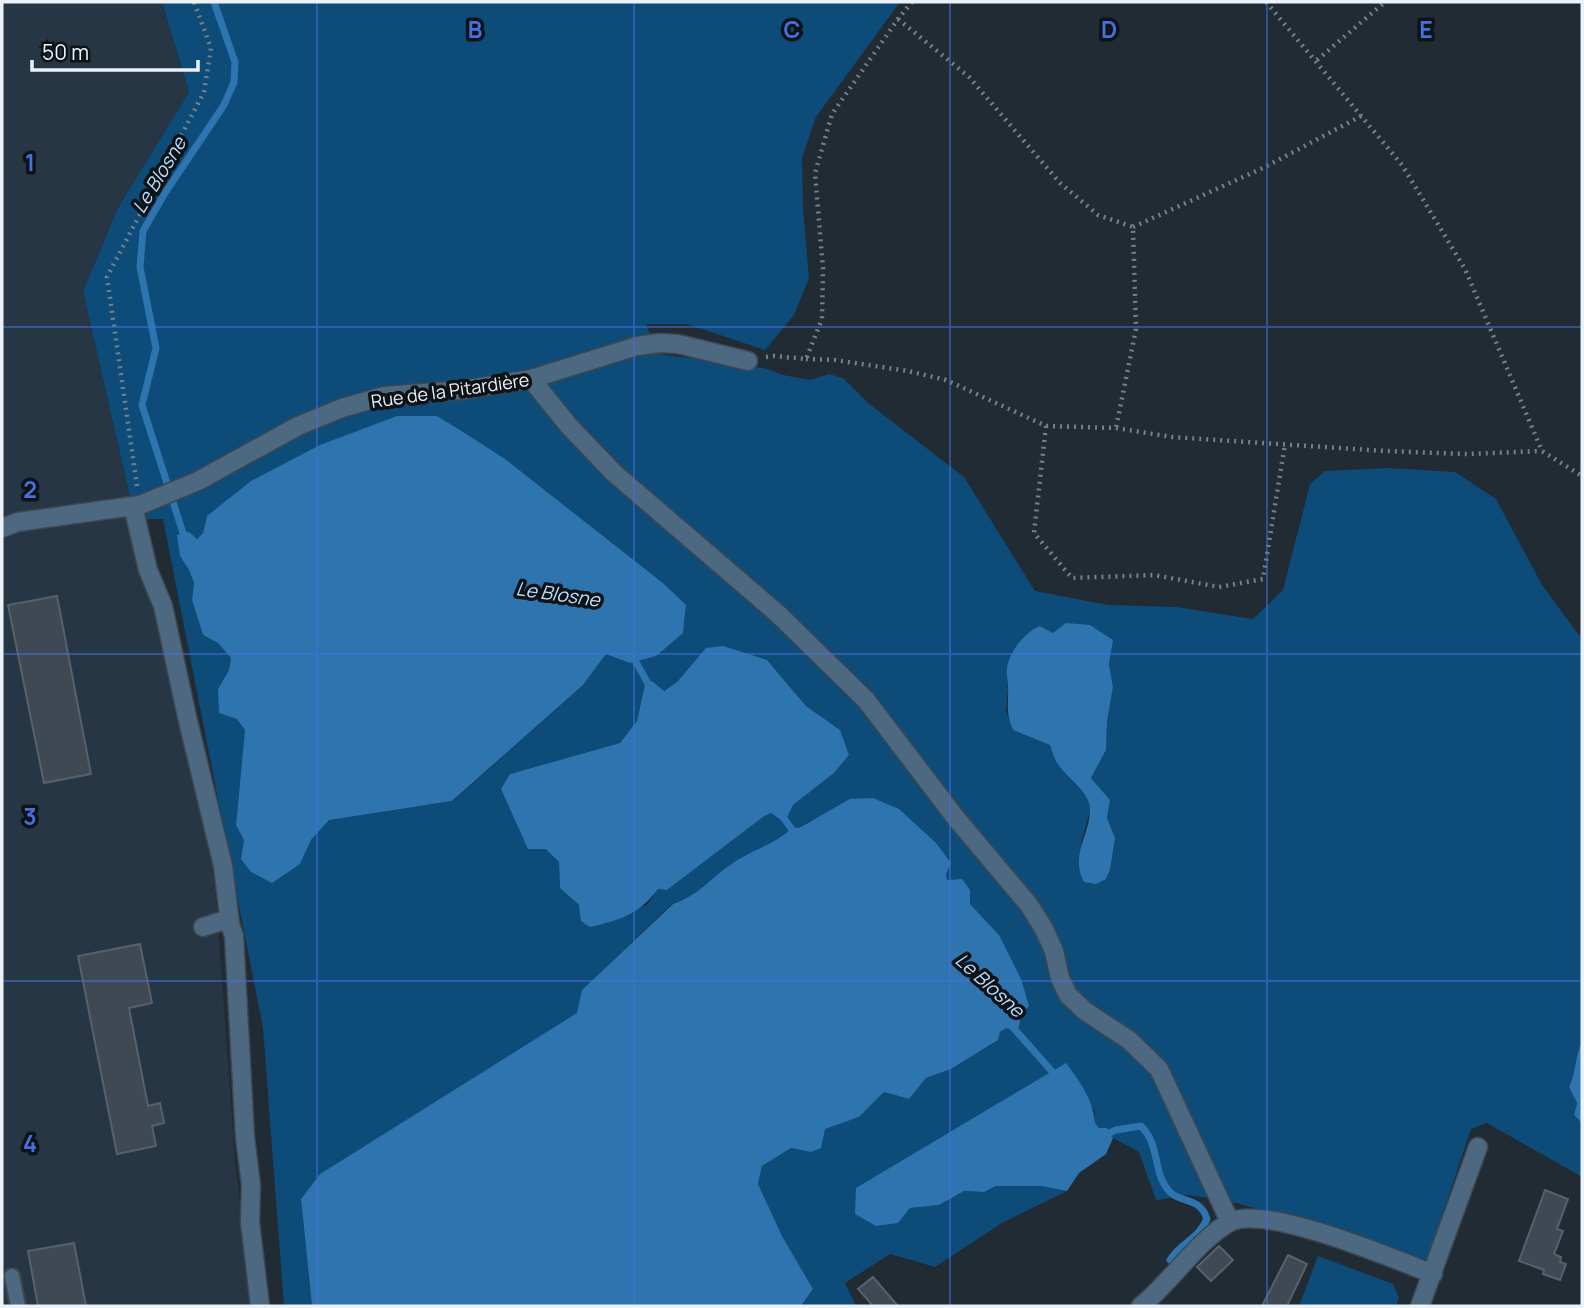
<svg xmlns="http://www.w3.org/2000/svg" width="1584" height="1308" viewBox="0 0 1584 1308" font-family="Manrope,sans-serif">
	<rect width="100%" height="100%" fill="#202b34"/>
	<path fill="#273644" d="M 2,2 L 162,2 L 189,92 L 118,208 L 83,291 L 214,868 L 235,1161 L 252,1306 L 2,1306 Z"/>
	<path fill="#0d4b79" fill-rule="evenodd" d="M 162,2 L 900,2 L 816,117 L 802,158 L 803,208 L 809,278 L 794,315 L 765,350 L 687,324 L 646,324 L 658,354 L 764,368 L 783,375 L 810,380 L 829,374 L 843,378 L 868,403 L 964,477 L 1035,591 L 1108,605 L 1176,607 L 1253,619 L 1283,590 L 1310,484 L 1325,471 L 1388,468 L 1455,472 L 1496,499 L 1542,585 L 1582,639 L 1582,1041 C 1575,1056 1576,1072 1569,1087 L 1577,1103 L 1574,1115 L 1582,1123 L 1582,1177 L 1487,1123 L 1471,1129 L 1427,1260 L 1237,1203 L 1189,1195 L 1156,1200 L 1139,1152 L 1113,1138 L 1107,1128 L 1099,1128 L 1095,1123 L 1094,1109 L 909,1208 L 939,1205 L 964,1191 L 984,1192 L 996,1186 L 1041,1186 L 1067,1191 L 1002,1223 L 935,1267 L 890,1254 L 845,1283 L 856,1306 L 801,1306 L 813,1289 L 782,1236 L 758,1184 L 762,1166 L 791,1148 L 811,1152 L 824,1129 L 859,1117 L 884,1092 L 909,1099 L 926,1078 L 951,1069 L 998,1040 L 1000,1032 L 1006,1028 L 1012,1030 L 999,935 L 947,880 L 946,874 L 812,820 L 799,828 L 793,827 L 787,834 L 703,886 L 686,900 L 672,904 L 582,990 L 578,1013 L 320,1174 L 301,1199 L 312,1306 L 284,1306 L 263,1028 L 163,519 L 135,519 L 83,291 L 118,208 L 189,92 ZM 505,459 L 663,583 L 686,606 L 683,633 L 606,654 L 583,685 L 453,801 L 329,819 L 311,840 L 300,864 L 241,859 L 245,840 L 236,825 L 245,730 L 218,689 L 229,670 L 231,658 L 218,643 L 203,635 L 192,600 L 194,583 L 189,570 L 180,556 L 203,533 L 207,516 ZM 1040,626 L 1053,633 L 1113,640 L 1109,664 L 1113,687 L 1107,722 L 1106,750 L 1091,778 L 1110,800 L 1107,818 L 1115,838 L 1110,871 L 1106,879 L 1081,843 L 1090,811 L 1089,799 L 1056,761 L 1050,745 L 1013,730 L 1006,711 L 1008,688 L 1007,668 L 1012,653 ZM 706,648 L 767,660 L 806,706 L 840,730 L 849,755 L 834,773 L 793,805 L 787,818 L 771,813 L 763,817 L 667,890 L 658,889 L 646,906 L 579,905 L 560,888 L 559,862 L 509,804 L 502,789 L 510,774 L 620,743 L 637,721 L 645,684 L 652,681 L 663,691 L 677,682 Z
		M 1318,1256 L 1393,1284 L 1399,1298 L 1396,1306 L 1299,1306 Z"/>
	<path fill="#2e75b0" d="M 397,416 L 437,416 L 463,432 L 505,459 L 663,583 L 686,605 L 683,633 L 656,656 L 630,663 L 606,654 L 583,685 L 452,801 L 329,820 L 311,840 L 300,864 L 272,883 L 251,872 L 241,859 L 244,840 L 236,825 L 245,730 L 237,719 L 219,713 L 218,689 L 229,670 L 231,658 L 218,643 L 203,635 L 192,600 L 194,583 L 189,570 L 180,556 L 177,535 L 189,532 L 197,539 L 203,533 L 207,516 L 251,481 L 320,445 Z
		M 1066,623 L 1090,625 L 1113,640 L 1109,664 L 1113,687 L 1107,722 L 1106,750 L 1091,778 L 1110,800 L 1107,818 L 1115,838 L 1110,870 L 1106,879 L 1096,884 L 1084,882 C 1068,853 1095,829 1089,803 C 1086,790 1063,774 1056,761 C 1053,756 1052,750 1050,745 L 1013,730 C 1005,710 1009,707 1008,686 C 1008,681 1006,675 1007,669 C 1008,653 1025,632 1040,626 L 1053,633 Z
		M 723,646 L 767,660 L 806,706 L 840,730 L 849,755 L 834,773 L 793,805 L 787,818 L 781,820 L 771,813 L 763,817 L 667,890 L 658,889 C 639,914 621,920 590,927 L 581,921 L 579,905 L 560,888 L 559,862 L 546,849 L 528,849 L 501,789 L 510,774 L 620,743 L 637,721 L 645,684 L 652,681 L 664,691 L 677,682 L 706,648 Z
		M 873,798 L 899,809 L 936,843 L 951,863 L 946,874 L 947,880 L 962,879 L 970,890 L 970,904 L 999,935 L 1021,979 L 1029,1006 L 1021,1014 L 1019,1027 L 1012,1030 L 1006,1028 L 1000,1032 L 998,1040 L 951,1069 L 926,1078 L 909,1099 L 884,1092 L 859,1117 L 825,1129 L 821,1148 L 811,1152 L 791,1148 L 762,1166 L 758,1184 L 782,1236 L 813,1289 L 801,1306 L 312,1306 L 301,1199 L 320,1174 L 577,1013 L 582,990 L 673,904 C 699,896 717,871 741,858 C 758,848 780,841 793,827 L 799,828 L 850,799 Z
		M 1582,1041 L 1582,1123 L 1574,1115 L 1577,1103 L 1569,1087 C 1576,1072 1575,1056 1582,1041 Z
		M 1066,1063 C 1080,1082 1093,1099 1095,1123 L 1099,1128 L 1107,1128 L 1113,1138 L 1106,1154 L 1079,1173 L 1067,1191 L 1041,1186 L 996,1186 L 984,1192 L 964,1191 L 939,1205 L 910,1208 L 898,1223 L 876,1226 L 855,1214 L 856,1188 Z"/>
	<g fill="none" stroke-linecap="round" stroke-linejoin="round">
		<path stroke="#2e75b0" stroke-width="7" d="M 189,540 L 183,533 L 142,405 L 156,348 L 140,267 L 143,231 L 165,193 L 224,105 L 234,82 L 235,62 L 214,2
			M 631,653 L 651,689
			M 780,813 L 796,835
			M 1009,1023 L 1057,1077
			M 1103,1136 L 1116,1130 L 1141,1126 C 1161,1146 1152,1172 1169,1191 C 1180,1204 1200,1196 1207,1219 C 1198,1240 1181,1242 1170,1260"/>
	</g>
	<path fill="#3e4954" stroke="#56616c" stroke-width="2" d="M 57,596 L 91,774 L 44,783 L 8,605 Z
		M 140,944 L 152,1003 L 129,1008 L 148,1106 L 160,1103 L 164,1123 L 152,1126 L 156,1146 L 117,1154 L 78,956 Z
		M 1545,1190 L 1568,1199 L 1557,1229 L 1563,1231 L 1554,1254 L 1561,1257 L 1560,1262 L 1566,1264 L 1560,1280 L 1543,1274 L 1544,1270 L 1519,1261 Z
		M 74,1243 L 86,1306 L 38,1306 L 28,1251 Z
		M 1219,1246 L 1233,1260 L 1211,1281 L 1197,1267 Z
		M 1288,1255 L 1307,1264 L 1287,1306 L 1262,1306 Z
		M 873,1277 L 898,1306 L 873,1306 L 858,1289 Z"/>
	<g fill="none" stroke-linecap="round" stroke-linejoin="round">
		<defs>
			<path id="service" d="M 12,1276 L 18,1306"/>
			<path id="minor" d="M 531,379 L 569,426 L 614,473 L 778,614 L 866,700 L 955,817 L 1029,905 L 1044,929 L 1054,951 L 1060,978 L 1068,995 L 1085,1011 L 1129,1040 L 1159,1069 L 1230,1222
				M 133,506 L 148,570 L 163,606 L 187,717 L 223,866 L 230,924
				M 2,528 L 18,522 L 140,505 L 198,481 L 298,426 L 342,408 L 384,396 L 462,390 L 531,379 L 637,346 L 659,343 L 678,344 L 748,361
				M 203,927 L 222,921 L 230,924 L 234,936 L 245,1137 L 251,1185 L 250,1222 L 260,1306
				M 1141,1306 C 1169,1284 1200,1238 1230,1222 C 1265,1204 1394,1259 1433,1274
				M 1420,1306 L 1478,1147"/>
		</defs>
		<use href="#service" stroke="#3c4750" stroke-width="18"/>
		<use href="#minor" stroke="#3c4750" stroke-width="21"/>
		<path stroke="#768088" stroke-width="4.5" stroke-dasharray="2 5" stroke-linecap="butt" d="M 1266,2 L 1402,165 L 1465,269 L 1542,451 L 1582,476
			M 898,19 L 969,77 L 1060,183 L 1098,215 L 1133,227 L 1136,329 L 1116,428
			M 1317,60 L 1385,2
			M 1133,227 L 1265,167 L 1363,115
			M 766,357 L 774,356 L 806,359 L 822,319 L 823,269 L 815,173 L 832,114 L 898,19 L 912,2
			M 806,359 L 835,360 L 908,371 L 946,380 L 1046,426 L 1116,428 L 1172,437 L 1385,451 L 1467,454 L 1542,451
			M 1046,426 L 1034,533 L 1072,578 L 1154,575 L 1219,587 L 1263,579 L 1285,444
			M 137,486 L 107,277 L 204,92 L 211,48 L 194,2"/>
		<use href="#service" stroke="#4d6881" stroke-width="14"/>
		<use href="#minor" stroke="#4d6881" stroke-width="18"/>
	</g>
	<path fill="none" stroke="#466fdf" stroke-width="2" stroke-opacity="0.55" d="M 317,2 L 317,1306M 634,2 L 634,1306M 950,2 L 950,1306M 1267,2 L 1267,1306M 2,327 L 1582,327M 2,654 L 1582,654M 2,981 L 1582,981"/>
	<g text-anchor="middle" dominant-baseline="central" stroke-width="7" stroke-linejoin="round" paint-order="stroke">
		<g font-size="18" fill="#ebf2f9" stroke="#0e1317">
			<text transform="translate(450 390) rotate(-8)">Rue de la Pitardière</text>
		</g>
		<g font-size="19" font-style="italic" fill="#bcdeff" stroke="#0e1317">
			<text transform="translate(159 175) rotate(-59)">Le Blosne</text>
			<text transform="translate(558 594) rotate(8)">Le Blosne</text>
			<text transform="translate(990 985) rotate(42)">Le Blosne</text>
		</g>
	</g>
	<g font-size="23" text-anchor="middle" font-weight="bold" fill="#466fdf" stroke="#0e1317" stroke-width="7" stroke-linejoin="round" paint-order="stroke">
		<text x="475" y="38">B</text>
		<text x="792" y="38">C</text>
		<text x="1109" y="38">D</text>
		<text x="1426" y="38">E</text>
		<text x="30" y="171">1</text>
		<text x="30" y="498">2</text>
		<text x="30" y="825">3</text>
		<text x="30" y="1152">4</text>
	</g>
	<rect width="1584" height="1308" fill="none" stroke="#ebf2f9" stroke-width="7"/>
	<path d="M32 60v10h166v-10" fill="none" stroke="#ebf2f9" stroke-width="3.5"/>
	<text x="42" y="60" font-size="21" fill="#ebf2f9" stroke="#0e1317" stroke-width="5" paint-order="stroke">50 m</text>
</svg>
